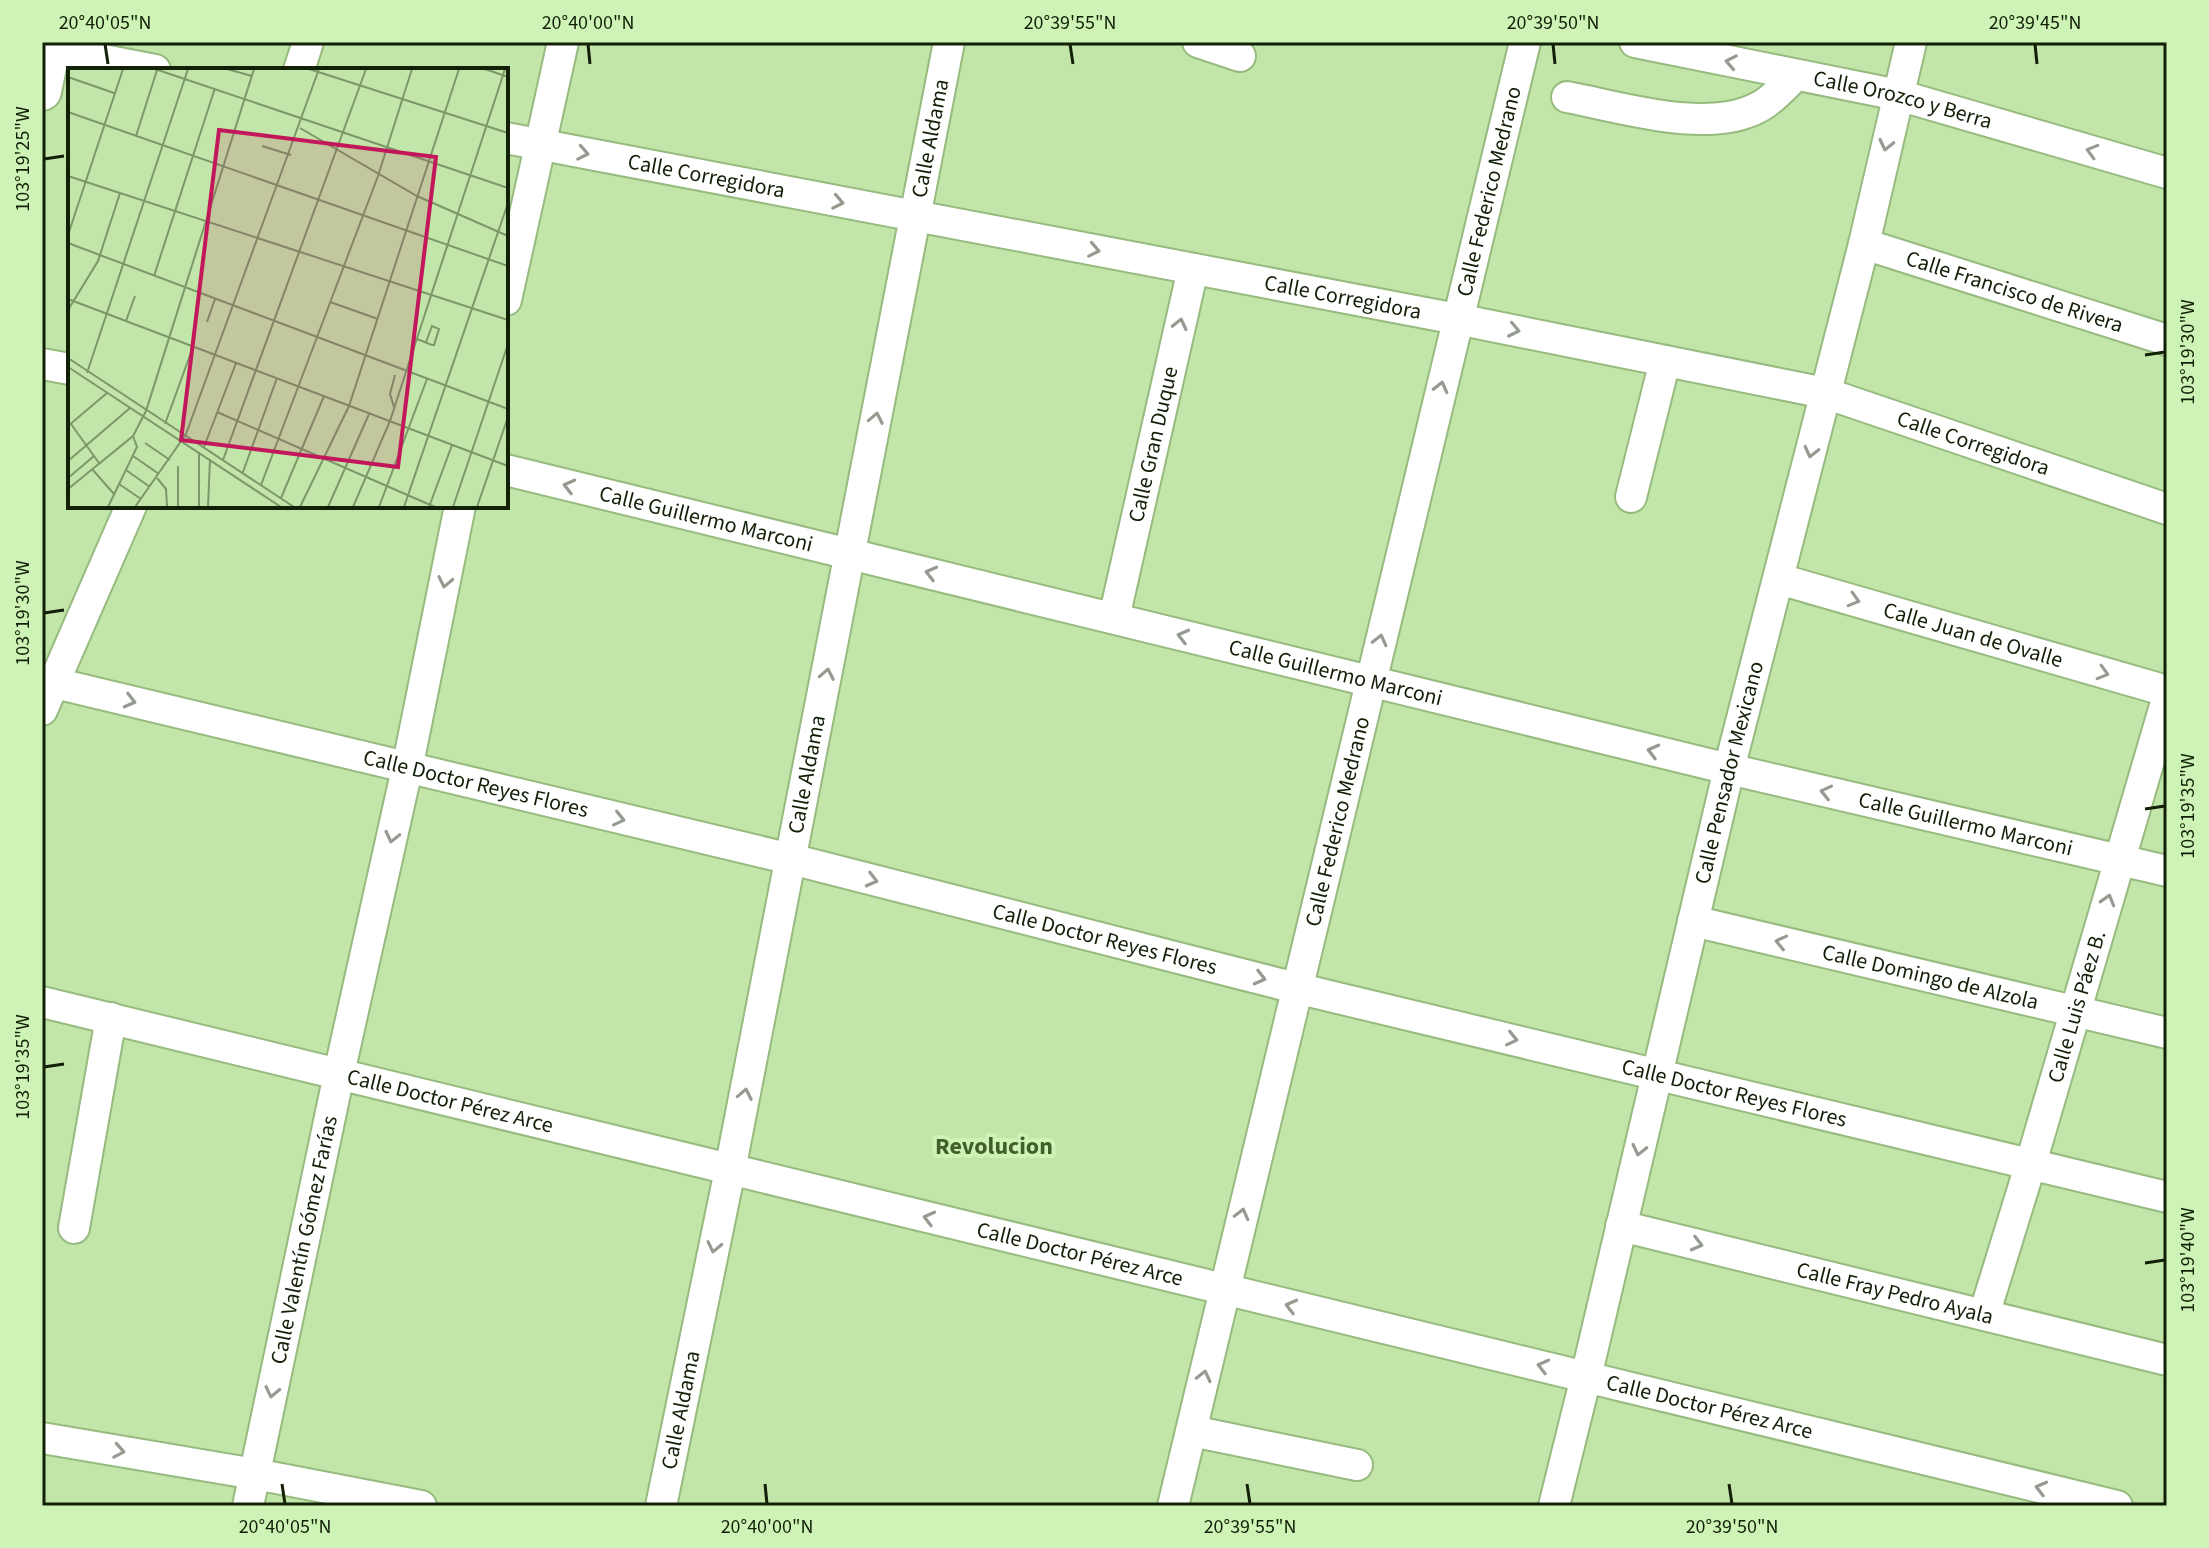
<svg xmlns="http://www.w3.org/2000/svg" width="2209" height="1548" viewBox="0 0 2209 1548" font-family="'Source Sans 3',sans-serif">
	<rect width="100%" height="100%" fill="#c2e6a9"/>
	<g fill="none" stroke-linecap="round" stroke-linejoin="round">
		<defs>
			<g id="minor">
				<path d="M 1198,42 L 1240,56"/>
				<path id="s1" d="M 1635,42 L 1898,95 L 2167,173"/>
				<path d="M 42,48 L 155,70"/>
				<path d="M 299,70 L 308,42"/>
				<path d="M 1567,97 C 1621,107 1708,135 1759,107 C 1773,100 1785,85 1796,75"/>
				<path id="s2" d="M 506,138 L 1457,319 L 1825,393 L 2167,509"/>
				<path id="s3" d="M 1864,244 L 2167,340"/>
				<path d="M 506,300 L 563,42"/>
				<path d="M 42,364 L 70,369"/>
				<path id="s4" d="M 506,470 L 1729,769 L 2167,871"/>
				<path d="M 1631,497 L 1665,361"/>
				<path id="s5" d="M 1779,579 L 2167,691"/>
				<path id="s6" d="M 1114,618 L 1193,269"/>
				<path id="s7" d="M 42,680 L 791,859 L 1296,988 L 2167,1197"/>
				<path d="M 42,710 L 131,506"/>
				<path id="s8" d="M 1693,921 L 2167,1033"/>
				<path id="s9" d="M 42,1002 L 2117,1506"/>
				<path id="s10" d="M 1621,1226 L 2167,1360"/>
				<path d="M 74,1228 L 111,1018"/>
				<path id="s11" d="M 1984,1315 L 2031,1163 L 2167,699"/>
				<path d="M 1192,1431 L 1357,1465"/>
				<path d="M 42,1438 L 255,1474 L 421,1506"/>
				<path id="s12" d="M 248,1506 L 342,1060 L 407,769 L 460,506"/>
				<path id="s13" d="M 661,1506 L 730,1170 L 949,42"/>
				<path id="s14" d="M 1173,1506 L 1525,42"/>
				<path id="s15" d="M 1554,1506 L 1586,1377 L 1729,769 L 1864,244 L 1911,42"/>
			</g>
			<path id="major" d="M 42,91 L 52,42"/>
		</defs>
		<use href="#minor" stroke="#97ba7f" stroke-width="34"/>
		<use href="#major" stroke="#97ba7f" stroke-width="42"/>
		<use href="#minor" stroke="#fff" stroke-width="30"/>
		<use href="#major" stroke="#fff" stroke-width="38"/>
	</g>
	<defs><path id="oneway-chevron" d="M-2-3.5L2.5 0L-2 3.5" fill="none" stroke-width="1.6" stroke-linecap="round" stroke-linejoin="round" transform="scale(2)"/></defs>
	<g stroke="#959b90">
		<use href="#oneway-chevron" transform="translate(1731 62) rotate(-169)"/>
		<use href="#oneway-chevron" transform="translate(1886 145) rotate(103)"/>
		<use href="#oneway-chevron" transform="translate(2092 151) rotate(-164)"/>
		<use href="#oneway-chevron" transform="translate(583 153) rotate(11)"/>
		<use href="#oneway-chevron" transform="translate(838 202) rotate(11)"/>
		<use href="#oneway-chevron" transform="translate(1094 250) rotate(11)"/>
		<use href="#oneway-chevron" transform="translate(1180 324) rotate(-77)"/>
		<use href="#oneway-chevron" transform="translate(1514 330) rotate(12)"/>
		<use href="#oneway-chevron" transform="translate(1441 387) rotate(-76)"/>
		<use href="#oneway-chevron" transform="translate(876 418) rotate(-79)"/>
		<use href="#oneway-chevron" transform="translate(1811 452) rotate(104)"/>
		<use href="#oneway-chevron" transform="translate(569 486) rotate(-166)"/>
		<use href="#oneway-chevron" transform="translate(931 573) rotate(-166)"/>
		<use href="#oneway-chevron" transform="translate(445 582) rotate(102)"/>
		<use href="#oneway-chevron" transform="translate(1854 600) rotate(16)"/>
		<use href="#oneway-chevron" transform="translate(1183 636) rotate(-166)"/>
		<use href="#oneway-chevron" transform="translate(1380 640) rotate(-76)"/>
		<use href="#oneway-chevron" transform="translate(2103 673) rotate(16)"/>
		<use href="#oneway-chevron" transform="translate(827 674) rotate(-79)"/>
		<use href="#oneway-chevron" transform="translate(130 701) rotate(14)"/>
		<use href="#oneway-chevron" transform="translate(1653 751) rotate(-166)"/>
		<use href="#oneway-chevron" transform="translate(1826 792) rotate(-167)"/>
		<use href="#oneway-chevron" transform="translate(619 819) rotate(13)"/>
		<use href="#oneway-chevron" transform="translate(392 837) rotate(103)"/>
		<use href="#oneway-chevron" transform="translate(872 880) rotate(14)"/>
		<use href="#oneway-chevron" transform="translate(2108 900) rotate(-74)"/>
		<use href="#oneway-chevron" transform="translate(1781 942) rotate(-167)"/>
		<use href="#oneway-chevron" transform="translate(1260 978) rotate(14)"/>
		<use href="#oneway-chevron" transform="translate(1512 1039) rotate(13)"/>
		<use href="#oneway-chevron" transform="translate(745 1094) rotate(-79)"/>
		<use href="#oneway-chevron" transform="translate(1639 1150) rotate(103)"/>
		<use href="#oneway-chevron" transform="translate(1242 1214) rotate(-76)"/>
		<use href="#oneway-chevron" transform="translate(929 1218) rotate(-166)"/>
		<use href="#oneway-chevron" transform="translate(1697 1244) rotate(14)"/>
		<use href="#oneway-chevron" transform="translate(714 1247) rotate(102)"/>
		<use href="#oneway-chevron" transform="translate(1291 1306) rotate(-166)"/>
		<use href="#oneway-chevron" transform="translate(1543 1366) rotate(-166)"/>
		<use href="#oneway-chevron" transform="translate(1204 1376) rotate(-77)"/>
		<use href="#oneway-chevron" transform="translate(272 1392) rotate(102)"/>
		<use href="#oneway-chevron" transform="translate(119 1451) rotate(10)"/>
		<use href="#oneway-chevron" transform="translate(2041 1488) rotate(-166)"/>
	</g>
	<path fill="none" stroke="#132008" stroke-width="3" d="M 105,44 L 108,64M 588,44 L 590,64M 1070,44 L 1073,64M 1553,44 L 1555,64M 2035,44 L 2037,64M 44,159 L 64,156M 2145,355 L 2165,352M 44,613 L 64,610M 2145,809 L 2165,806M 44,1067 L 64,1064M 2145,1263 L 2165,1260M 282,1484 L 285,1504M 765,1484 L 767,1504M 1247,1484 L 1250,1504M 1729,1484 L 1732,1504"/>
	<g text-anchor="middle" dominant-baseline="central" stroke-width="8" stroke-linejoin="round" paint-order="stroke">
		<g font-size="22" fill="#132008" stroke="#cef3b6">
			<text stroke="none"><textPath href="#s1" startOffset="274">Calle Orozco y Berra</textPath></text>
			<text stroke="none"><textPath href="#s13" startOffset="1394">Calle Aldama</textPath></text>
			<text stroke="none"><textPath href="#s2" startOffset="204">Calle Corregidora</textPath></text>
			<text stroke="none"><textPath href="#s14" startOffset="1352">Calle Federico Medrano</textPath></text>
			<text stroke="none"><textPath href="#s3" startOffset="158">Calle Francisco de Rivera</textPath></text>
			<text stroke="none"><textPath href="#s2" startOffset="852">Calle Corregidora</textPath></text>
			<text stroke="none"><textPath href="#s6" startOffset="178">Calle Gran Duque</textPath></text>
			<text stroke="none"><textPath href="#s2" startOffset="1500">Calle Corregidora</textPath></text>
			<text stroke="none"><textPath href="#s4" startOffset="206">Calle Guillermo Marconi</textPath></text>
			<text stroke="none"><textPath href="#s5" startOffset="202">Calle Juan de Ovalle</textPath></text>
			<text stroke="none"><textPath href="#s4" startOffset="854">Calle Guillermo Marconi</textPath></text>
			<text stroke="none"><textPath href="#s15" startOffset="754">Calle Pensador Mexicano</textPath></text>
			<text stroke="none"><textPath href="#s13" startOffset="746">Calle Aldama</textPath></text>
			<text stroke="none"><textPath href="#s7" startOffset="446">Calle Doctor Reyes Flores</textPath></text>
			<text stroke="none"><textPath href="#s14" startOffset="704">Calle Federico Medrano</textPath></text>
			<text stroke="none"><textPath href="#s4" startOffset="1502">Calle Guillermo Marconi</textPath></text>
			<text stroke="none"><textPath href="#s7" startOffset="1094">Calle Doctor Reyes Flores</textPath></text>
			<text stroke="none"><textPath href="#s8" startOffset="244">Calle Domingo de Alzola</textPath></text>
			<text stroke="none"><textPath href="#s11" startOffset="322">Calle Luis Páez B.</textPath></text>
			<text stroke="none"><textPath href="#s7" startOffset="1742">Calle Doctor Reyes Flores</textPath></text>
			<text stroke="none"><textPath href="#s9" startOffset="420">Calle Doctor Pérez Arce</textPath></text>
			<text stroke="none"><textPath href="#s12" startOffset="272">Calle Valentín Gómez Farías</textPath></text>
			<text stroke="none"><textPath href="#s9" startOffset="1068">Calle Doctor Pérez Arce</textPath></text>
			<text stroke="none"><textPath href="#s10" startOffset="282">Calle Fray Pedro Ayala</textPath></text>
			<text stroke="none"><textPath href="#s9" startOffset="1716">Calle Doctor Pérez Arce</textPath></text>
			<text stroke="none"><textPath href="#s13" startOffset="98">Calle Aldama</textPath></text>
		</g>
		<g font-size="24" font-weight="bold" fill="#416029" stroke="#cef3b6">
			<text x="994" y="1146">Revolucion</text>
		</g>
	</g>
	<g transform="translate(68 68)">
		<rect width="440" height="440" fill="#c2e6a9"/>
		<path fill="none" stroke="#7c9769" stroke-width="2" d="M 87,1 L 440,120M 159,1 L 184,8M 241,1 L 440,65M 417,1 L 440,9M 0,9 L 46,25M 0,44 L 440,198M 232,60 L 349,128 L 440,168M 68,68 L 89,2M 194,78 L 223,87M 0,108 L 440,252M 0,167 L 55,1M 0,175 L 440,341M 86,208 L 147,20M 0,231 L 440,398M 262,234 L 310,251M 0,242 L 30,193 L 52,125M 58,253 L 67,228M 139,254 L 147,231M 349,271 L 364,277 L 366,277 L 371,261 L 364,258 L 358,274M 0,290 L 226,439M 0,299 L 213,439M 19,305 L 120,1M 326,339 L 322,326 L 327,307M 149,344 L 367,439M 3,356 L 31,395M 97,356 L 125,279M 0,358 L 39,325M 77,375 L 102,392M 136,379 L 168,295M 65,388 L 91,406M 155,392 L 298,1M 0,393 L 62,340M 24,401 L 46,426M 58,402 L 82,419M 175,404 L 209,310M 0,410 L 26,388M 89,410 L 98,421 L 99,439M 51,416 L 73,431M 193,417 L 310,108 L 344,1M 0,421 L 65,368 L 78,343 L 186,1M 213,430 L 256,328M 40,439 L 69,379 L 65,368M 67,439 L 118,366 L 251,1M 110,439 L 110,398M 131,439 L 131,384M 140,439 L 142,391M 232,439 L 281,338 L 391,1M 260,439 L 301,346M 285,439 L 322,353 L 437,1M 311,439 L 359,311M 336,439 L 440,135M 361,439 L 384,377M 385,439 L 440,276M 409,439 L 440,349"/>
		<path fill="#c2185b" fill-opacity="0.15" stroke="#c2185b" stroke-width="4" d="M 151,62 L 368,89 L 330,399 L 113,372 Z"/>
		<rect width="440" height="440" fill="none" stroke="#132008" stroke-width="4"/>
	</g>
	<rect width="2209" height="1548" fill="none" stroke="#cef3b6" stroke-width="88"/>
	<rect x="44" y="44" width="2121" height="1460" fill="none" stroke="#132008" stroke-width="3"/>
	<g font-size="20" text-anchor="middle" fill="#132008">
		<text x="105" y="29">20°40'05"N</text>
		<text x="588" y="29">20°40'00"N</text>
		<text x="1070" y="29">20°39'55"N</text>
		<text x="1553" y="29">20°39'50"N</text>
		<text x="2035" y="29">20°39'45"N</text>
		<text transform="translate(22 159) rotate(-90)" y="7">103°19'25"W</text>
		<text transform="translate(2187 352) rotate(-90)" y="7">103°19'30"W</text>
		<text transform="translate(22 613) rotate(-90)" y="7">103°19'30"W</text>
		<text transform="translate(2187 806) rotate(-90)" y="7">103°19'35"W</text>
		<text transform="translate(22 1067) rotate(-90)" y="7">103°19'35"W</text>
		<text transform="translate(2187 1260) rotate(-90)" y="7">103°19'40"W</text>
		<text x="285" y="1533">20°40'05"N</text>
		<text x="767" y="1533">20°40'00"N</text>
		<text x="1250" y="1533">20°39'55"N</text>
		<text x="1732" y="1533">20°39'50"N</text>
	</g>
</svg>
